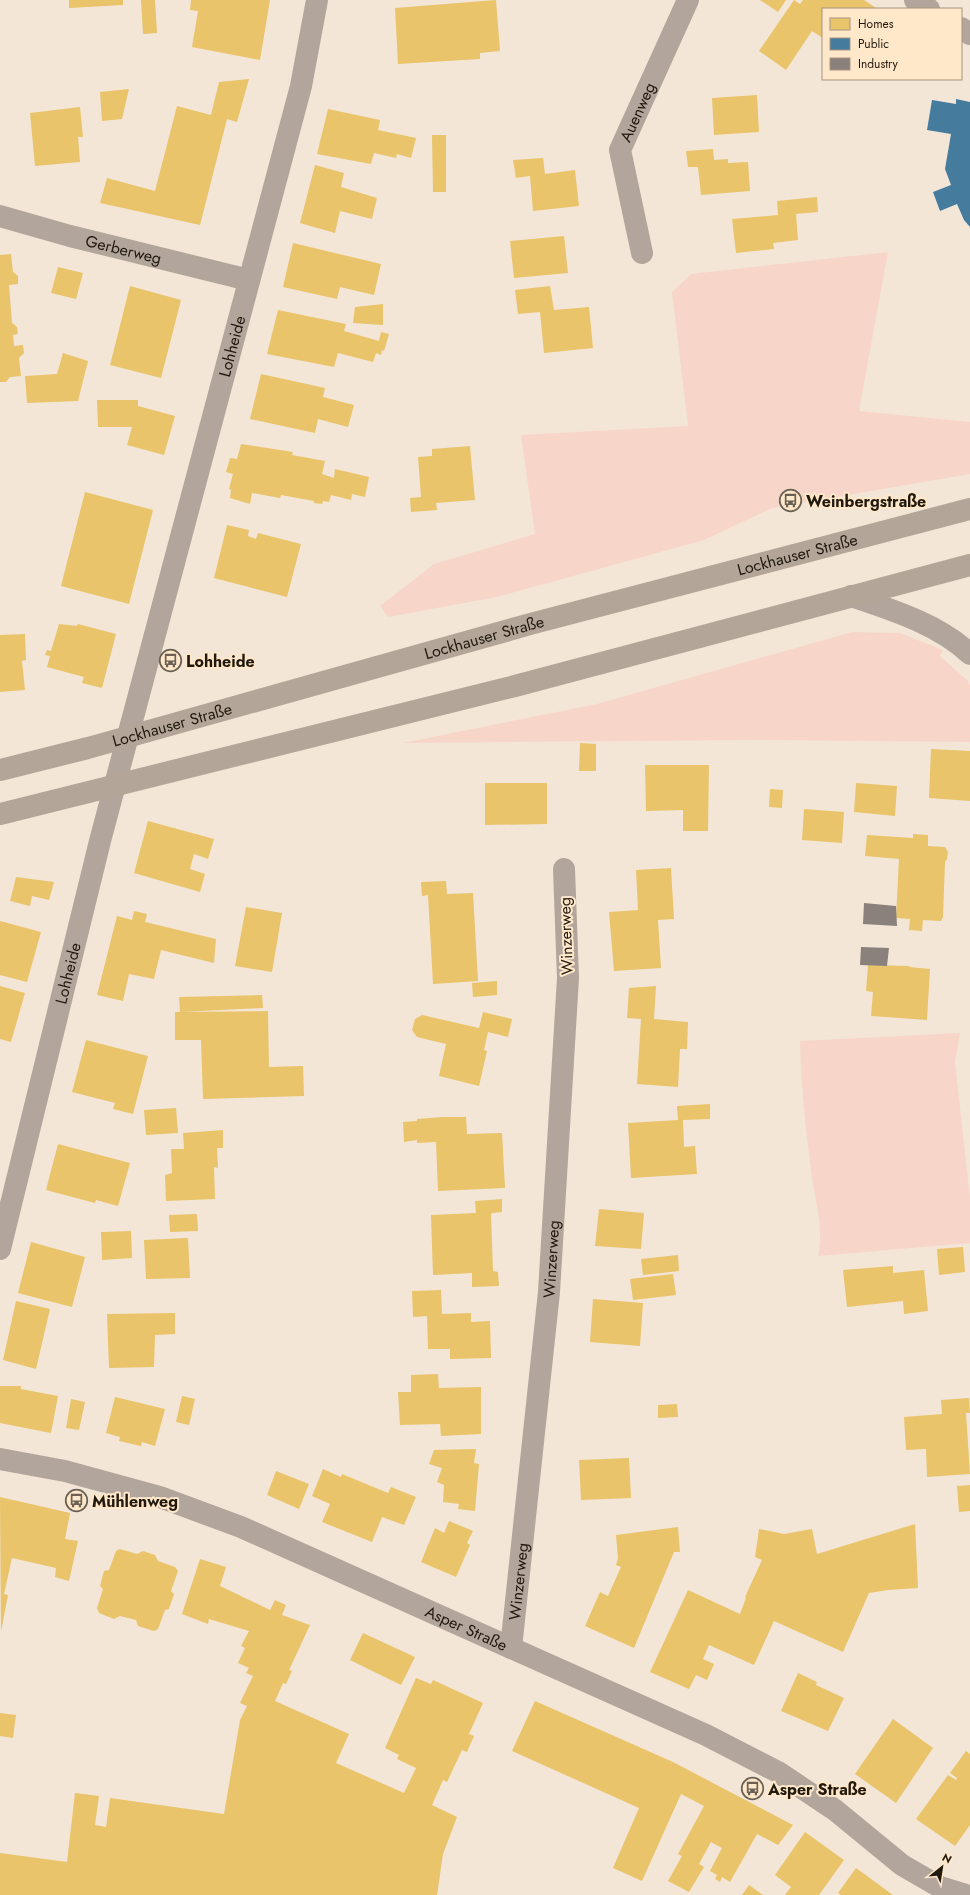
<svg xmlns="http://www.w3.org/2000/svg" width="970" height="1895" viewBox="0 0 970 1895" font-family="Jost,sans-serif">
	<rect width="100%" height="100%" fill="#f3e6d6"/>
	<path fill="#f7d6c9" d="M 888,252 L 859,411 L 970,422 L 970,474 L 772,508 L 704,540 L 497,597 L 388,617 L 380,606 L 434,564 L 535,534 L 521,435 L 688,426 L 672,292 L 691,274 Z
		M 852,632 L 900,633 L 943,650 L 940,656 L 968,681 L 970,686 L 970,742 L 753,740 L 402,743 L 597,704 Z
		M 960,1033 L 955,1062 L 970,1198 L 970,1243 L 818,1256 C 824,1229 816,1204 812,1178 C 806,1133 801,1087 800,1041 Z"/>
	<path fill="#e9c46a" d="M 69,0 L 123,0 L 123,5 L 69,8 Z
		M 141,0 L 155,0 L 157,33 L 143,34 Z
		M 191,0 L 270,0 L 260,60 L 192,47 L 198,11 L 190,10 Z
		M 496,0 L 500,51 L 480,53 L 480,59 L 398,64 L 395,8 Z
		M 760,0 L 786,0 L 778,12 Z
		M 794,0 L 800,4 L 803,0 L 864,0 L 876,8 L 823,9 L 823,38 L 812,31 L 786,70 L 759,51 Z
		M 249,79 L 237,122 L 227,119 L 200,225 L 100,203 L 107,178 L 155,191 L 177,106 L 211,115 L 219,82 Z
		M 129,89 L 122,119 L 102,121 L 100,92 Z
		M 757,95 L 759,132 L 714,135 L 712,98 Z
		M 80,107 L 83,137 L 78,137 L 80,162 L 35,166 L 30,113 Z
		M 328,109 L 380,120 L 378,130 L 416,138 L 411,158 L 397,154 L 396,158 L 374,153 L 371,164 L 317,154 Z
		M 432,135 L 446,135 L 446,192 L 433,192 Z
		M 713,149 L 714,160 L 728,159 L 728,163 L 748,162 L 750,191 L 701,195 L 698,167 L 688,167 L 686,151 Z
		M 543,158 L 545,174 L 575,170 L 579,206 L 533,211 L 530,176 L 516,178 L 513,160 Z
		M 315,165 L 344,173 L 341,187 L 377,198 L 372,219 L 340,211 L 335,233 L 300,223 Z
		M 817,197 L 818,212 L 796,214 L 798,240 L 773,243 L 774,249 L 736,253 L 732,219 L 778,215 L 777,201 Z
		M 564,236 L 568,273 L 514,278 L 510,241 Z
		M 293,243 L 381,264 L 374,295 L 340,287 L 337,299 L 283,287 Z
		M 11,254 L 13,272 L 18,276 L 18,284 L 9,285 L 12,323 L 17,327 L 18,334 L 13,335 L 14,346 L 23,345 L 24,353 L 19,358 L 21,376 L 10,377 L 6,382 L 0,382 L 0,255 Z
		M 58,267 L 83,273 L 76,299 L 51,293 Z
		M 130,286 L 181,300 L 161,378 L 110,365 Z
		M 550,286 L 554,310 L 589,307 L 593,348 L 544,353 L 540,312 L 518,314 L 515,290 Z
		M 383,304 L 383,325 L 353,323 L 355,307 Z
		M 278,310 L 346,324 L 344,331 L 379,341 L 381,332 L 389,334 L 384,351 L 382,350 L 381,355 L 376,353 L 373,362 L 338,353 L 334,367 L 267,354 Z
		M 63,353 L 88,361 L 78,401 L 27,403 L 25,376 L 57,374 Z
		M 261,374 L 325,388 L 323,397 L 354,405 L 348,427 L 318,419 L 315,433 L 250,419 Z
		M 97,400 L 138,400 L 138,406 L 175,416 L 164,455 L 127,445 L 132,427 L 98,427 Z
		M 241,444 L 293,452 L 292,455 L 325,461 L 322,474 L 334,478 L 335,469 L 369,477 L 365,497 L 352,494 L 351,500 L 331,495 L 329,502 L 323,501 L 322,504 L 314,503 L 314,501 L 281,495 L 280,498 L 252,493 L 250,504 L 230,498 L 231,490 L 229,489 L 233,474 L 226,472 L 230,458 L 237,459 Z
		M 470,446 L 475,500 L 436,503 L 437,510 L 411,512 L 410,498 L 421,497 L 418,457 L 432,456 L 432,449 Z
		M 85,492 L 153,510 L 129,604 L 61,586 Z
		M 227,525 L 249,530 L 248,536 L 256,539 L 258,533 L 301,544 L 287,597 L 214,578 Z
		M 59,624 L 77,626 L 78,624 L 116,634 L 102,688 L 82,683 L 84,677 L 47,667 L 50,656 L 45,655 L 47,650 L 51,651 Z
		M 25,634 L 26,660 L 22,661 L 25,690 L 0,692 L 0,635 Z
		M 580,743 L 596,744 L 596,771 L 579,771 Z
		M 931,749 L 970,751 L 970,801 L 929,798 Z
		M 645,765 L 709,765 L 708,831 L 683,831 L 683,810 L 646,811 Z
		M 485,783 L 547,783 L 547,824 L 485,825 Z
		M 856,783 L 897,786 L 895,816 L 854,812 Z
		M 770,789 L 783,790 L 782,808 L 769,807 Z
		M 804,809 L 844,812 L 842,843 L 802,840 Z
		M 148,821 L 214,839 L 208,859 L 194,854 L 190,869 L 205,874 L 200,892 L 134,873 Z
		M 913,834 L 928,835 L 928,846 L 945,847 L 948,852 L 947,859 L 945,862 L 943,917 L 941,921 L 923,920 L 922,931 L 909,930 L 910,919 L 896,918 L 899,859 L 865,856 L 867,835 L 913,838 Z
		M 671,868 L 674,919 L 658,920 L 661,968 L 614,971 L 609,912 L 638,910 L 636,870 Z
		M 16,877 L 54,882 L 49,900 L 32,896 L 30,906 L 10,901 Z
		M 446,881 L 447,894 L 473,893 L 478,981 L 433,984 L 428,895 L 422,896 L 421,882 Z
		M 246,907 L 282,913 L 272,972 L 235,966 Z
		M 134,911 L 147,914 L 145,922 L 216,939 L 214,963 L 161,950 L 154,979 L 129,974 L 123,1001 L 97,995 L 117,916 L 132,920 Z
		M 0,921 L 41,932 L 27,982 L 0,975 Z
		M 868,965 L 910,966 L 909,967 L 930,969 L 927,1020 L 871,1016 L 873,992 L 866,991 Z
		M 497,981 L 497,995 L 473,997 L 472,983 Z
		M 0,986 L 25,993 L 11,1042 L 0,1039 Z
		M 656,986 L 654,1019 L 688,1022 L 687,1049 L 680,1049 L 678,1087 L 637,1084 L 641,1019 L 627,1018 L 629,988 Z
		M 262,995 L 263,1008 L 180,1012 L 179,997 Z
		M 268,1011 L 269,1067 L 303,1066 L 304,1096 L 203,1099 L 201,1040 L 175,1040 L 175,1012 Z
		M 483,1012 L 512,1019 L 508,1037 L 488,1032 L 484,1050 L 487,1051 L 479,1086 L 439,1076 L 446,1044 L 417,1037 L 412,1030 L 415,1019 L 422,1015 L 479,1028 Z
		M 86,1040 L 148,1056 L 133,1114 L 113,1109 L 115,1103 L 72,1092 Z
		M 710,1104 L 710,1119 L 683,1120 L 684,1147 L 695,1146 L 697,1174 L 631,1178 L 628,1123 L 678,1120 L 677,1106 Z
		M 176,1108 L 178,1133 L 146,1135 L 144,1110 Z
		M 443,1117 L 466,1117 L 467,1134 L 502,1133 L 505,1188 L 438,1191 L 436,1142 L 417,1143 L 417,1140 L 404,1142 L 403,1122 L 417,1121 L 417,1119 Z
		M 223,1130 L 223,1148 L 217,1148 L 218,1168 L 214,1167 L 215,1199 L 166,1201 L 165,1175 L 172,1173 L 171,1149 L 184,1149 L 183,1133 Z
		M 58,1144 L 130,1163 L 118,1206 L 96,1200 L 95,1203 L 46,1190 Z
		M 502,1199 L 502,1212 L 492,1213 L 491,1214 L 493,1271 L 498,1272 L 499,1286 L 472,1287 L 472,1273 L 433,1275 L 431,1215 L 476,1213 L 475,1201 Z
		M 599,1209 L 644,1213 L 641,1249 L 595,1246 Z
		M 197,1214 L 198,1231 L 170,1232 L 169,1215 Z
		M 131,1231 L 132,1258 L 102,1260 L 101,1232 Z
		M 188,1238 L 190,1278 L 146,1279 L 144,1240 Z
		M 31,1242 L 85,1257 L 72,1307 L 18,1293 Z
		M 963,1247 L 965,1272 L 939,1275 L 937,1249 Z
		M 678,1255 L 679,1271 L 643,1275 L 641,1259 Z
		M 893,1266 L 893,1273 L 924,1270 L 928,1311 L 904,1314 L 903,1301 L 847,1307 L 843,1270 Z
		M 673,1274 L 676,1295 L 633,1300 L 630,1279 Z
		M 441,1290 L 442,1314 L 471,1313 L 471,1322 L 490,1321 L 491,1358 L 450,1359 L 450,1349 L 428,1349 L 427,1316 L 413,1317 L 412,1291 Z
		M 593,1299 L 643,1303 L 640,1346 L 590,1342 Z
		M 16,1301 L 50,1309 L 36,1369 L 3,1360 Z
		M 175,1313 L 175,1334 L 155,1335 L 154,1367 L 109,1368 L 107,1314 Z
		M 438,1374 L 439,1388 L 481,1387 L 481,1434 L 441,1436 L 440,1424 L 400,1425 L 398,1392 L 411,1392 L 411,1375 Z
		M 0,1386 L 21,1386 L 21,1389 L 58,1396 L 51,1433 L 0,1423 Z
		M 182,1396 L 195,1399 L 189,1425 L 176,1422 Z
		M 115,1397 L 165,1409 L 155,1446 L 142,1442 L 141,1446 L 119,1441 L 120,1437 L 106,1433 Z
		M 969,1398 L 970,1413 L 966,1413 L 970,1474 L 927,1477 L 926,1449 L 906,1450 L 904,1417 L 942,1414 L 941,1400 Z
		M 71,1399 L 85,1402 L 79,1430 L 66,1428 Z
		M 677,1404 L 678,1417 L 658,1418 L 658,1405 Z
		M 476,1449 L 474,1463 L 479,1464 L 475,1511 L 458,1509 L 459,1504 L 443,1502 L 444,1485 L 437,1482 L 442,1468 L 429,1464 L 434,1450 Z
		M 629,1458 L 631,1498 L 581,1500 L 579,1460 Z
		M 323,1469 L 341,1477 L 342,1474 L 388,1493 L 391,1487 L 416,1497 L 404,1525 L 382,1517 L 372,1542 L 322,1522 L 330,1504 L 312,1496 Z
		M 276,1471 L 309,1484 L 299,1509 L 267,1495 Z
		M 970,1485 L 970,1511 L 959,1512 L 957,1486 Z
		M 0,1497 L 70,1513 L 65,1539 L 78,1541 L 69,1581 L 55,1577 L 56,1568 L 12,1558 L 4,1594 L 8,1595 L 1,1632 Z
		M 449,1521 L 473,1531 L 467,1543 L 470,1545 L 456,1577 L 421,1562 L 435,1528 L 444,1533 Z
		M 915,1524 L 918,1588 L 888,1590 L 869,1593 L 843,1652 L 774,1621 L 754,1665 L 709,1645 L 703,1659 L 714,1664 L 707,1680 L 696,1675 L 689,1689 L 650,1672 L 688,1590 L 740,1614 L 746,1598 L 745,1597 L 762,1560 L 755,1557 L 759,1529 L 784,1534 L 812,1529 L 817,1554 Z
		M 678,1527 L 680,1552 L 674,1552 L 634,1648 L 585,1626 L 600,1592 L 608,1596 L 621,1567 L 616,1565 L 618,1558 L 616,1535 Z
		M 120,1549 L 137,1554 L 143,1551 L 155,1555 L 158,1561 L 175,1567 L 178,1571 L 171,1591 L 174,1594 L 169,1609 L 165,1610 L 158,1629 L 154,1631 L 138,1626 L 136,1620 L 120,1616 L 114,1619 L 99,1613 L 97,1608 L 103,1589 L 100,1586 L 104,1571 L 109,1570 L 116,1551 Z
		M 200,1559 L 226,1567 L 220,1586 L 270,1610 L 275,1600 L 286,1605 L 282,1615 L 310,1625 L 289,1670 L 292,1671 L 286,1684 L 283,1683 L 275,1701 L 349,1734 L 336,1763 L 404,1793 L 416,1768 L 397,1759 L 399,1755 L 385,1748 L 416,1678 L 431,1684 L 433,1680 L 483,1703 L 469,1734 L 474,1736 L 467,1752 L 462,1750 L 447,1782 L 443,1780 L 432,1805 L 457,1817 L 443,1854 L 437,1895 L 0,1895 L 0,1853 L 67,1862 L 75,1793 L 99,1796 L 95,1825 L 106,1827 L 110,1798 L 224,1814 L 240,1720 L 247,1706 L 240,1703 L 253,1676 L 246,1673 L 249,1668 L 238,1663 L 245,1648 L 241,1646 L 249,1631 L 209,1619 L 208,1624 L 182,1614 Z
		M 363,1633 L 415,1657 L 401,1685 L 350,1660 Z
		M 798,1673 L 817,1682 L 816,1685 L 844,1698 L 828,1731 L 781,1711 Z
		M 535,1701 L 673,1762 L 793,1825 L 778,1845 L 757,1834 L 730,1882 L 722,1877 L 720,1882 L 715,1879 L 717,1875 L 710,1871 L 722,1848 L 711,1842 L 699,1864 L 704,1867 L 689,1892 L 668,1881 L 682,1856 L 678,1854 L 704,1806 L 681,1794 L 642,1881 L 613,1868 L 639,1808 L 512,1751 Z
		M 0,1713 L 16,1715 L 13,1738 L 0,1736 Z
		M 893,1719 L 933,1748 L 896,1803 L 855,1774 Z
		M 966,1751 L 970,1754 L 970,1825 L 955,1846 L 916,1819 L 948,1775 L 956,1780 L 957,1778 L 950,1773 Z
		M 805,1832 L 844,1860 L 819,1895 L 785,1895 L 791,1887 L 775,1875 Z
		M 856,1868 L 867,1876 L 893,1895 L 841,1895 L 838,1893 Z
		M 749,1885 L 763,1895 L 742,1895 Z"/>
	<path fill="#457b9d" d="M 956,99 L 970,102 L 970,227 L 964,220 L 957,204 L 940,211 L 933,192 L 951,185 L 945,169 L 951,134 L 927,130 L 932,100 L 956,104 Z"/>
	<path fill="#8a817c" d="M 864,903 L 896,906 L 897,926 L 863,924 Z
		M 861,947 L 889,948 L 887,966 L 860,965 Z"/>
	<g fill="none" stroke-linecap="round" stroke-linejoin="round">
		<g stroke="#b2a59b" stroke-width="22">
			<path d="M 915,0 L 929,9"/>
			<path d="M 961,28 L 970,34"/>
			<path id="s1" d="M 0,216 L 70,236 L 249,280"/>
			<path id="s2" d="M 642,253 L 620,150 L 688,0"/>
			<path d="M 851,596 C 892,610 938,624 970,654"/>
			<path id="s3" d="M 0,1249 L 100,841 L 301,86 L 317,0"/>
			<path id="s4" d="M 0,1459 L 65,1471 L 160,1497 L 241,1527 L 706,1735 L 778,1772 L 835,1810 L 902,1865 L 940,1887 L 966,1895"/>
			<path id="s5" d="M 511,1648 L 549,1292 L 568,978 L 564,869"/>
		</g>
		<g stroke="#b3a598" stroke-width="22">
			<path id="s6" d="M 0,770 L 88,748 L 534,623 L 970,509"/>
			<path d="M 0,814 L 515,686 L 970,565"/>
		</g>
	</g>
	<defs>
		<symbol id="bus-ring" viewBox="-11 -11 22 22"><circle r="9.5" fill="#ffe7ca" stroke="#6a6154" stroke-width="1.5"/><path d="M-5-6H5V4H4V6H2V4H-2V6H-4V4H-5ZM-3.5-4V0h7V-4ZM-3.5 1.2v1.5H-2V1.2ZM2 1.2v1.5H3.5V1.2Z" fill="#6a6154"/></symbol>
	</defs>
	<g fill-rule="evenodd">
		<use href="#bus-ring" x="778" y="488" width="25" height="25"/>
		<use href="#bus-ring" x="158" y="648" width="25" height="25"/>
		<use href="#bus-ring" x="64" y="1488" width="25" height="25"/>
		<use href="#bus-ring" x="740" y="1776" width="25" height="25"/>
	</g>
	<g text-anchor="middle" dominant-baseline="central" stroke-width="4" stroke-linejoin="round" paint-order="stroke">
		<g font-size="16" fill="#21190e" stroke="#ffe7ca">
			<text stroke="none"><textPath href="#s2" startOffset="147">Auenweg</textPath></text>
			<text stroke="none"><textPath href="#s1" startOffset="128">Gerberweg</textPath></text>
			<text stroke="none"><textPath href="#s3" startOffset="932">Lohheide</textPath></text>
			<text stroke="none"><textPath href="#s6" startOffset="826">Lockhauser Straße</textPath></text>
			<text stroke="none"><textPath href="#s6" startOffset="502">Lockhauser Straße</textPath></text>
			<text stroke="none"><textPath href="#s6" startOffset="178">Lockhauser Straße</textPath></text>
			<text transform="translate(566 936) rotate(-92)">Winzerweg</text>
			<text stroke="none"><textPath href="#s3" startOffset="284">Lohheide</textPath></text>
			<text stroke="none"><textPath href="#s5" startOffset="391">Winzerweg</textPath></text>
			<text stroke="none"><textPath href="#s5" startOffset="67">Winzerweg</textPath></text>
			<text stroke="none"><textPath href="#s4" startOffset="498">Asper Straße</textPath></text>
		</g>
		<g font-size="16" font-weight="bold" fill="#21190e" stroke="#ffe7ca" text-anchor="start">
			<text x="806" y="501">Weinbergstraße</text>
			<text x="186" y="661">Lohheide</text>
			<text x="92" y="1501">Mühlenweg</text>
			<text x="768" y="1789">Asper Straße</text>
		</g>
	</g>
	<rect x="822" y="8" width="140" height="72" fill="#ffe7ca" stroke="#a6957f"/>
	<rect x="830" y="18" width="20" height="12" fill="#e9c46a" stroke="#a6957f"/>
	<text x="858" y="28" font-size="12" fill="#21190e">Homes</text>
	<rect x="830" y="38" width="20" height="12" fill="#457b9d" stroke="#a6957f"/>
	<text x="858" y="48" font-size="12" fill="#21190e">Public</text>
	<rect x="830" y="58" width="20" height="12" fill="#8a817c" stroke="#a6957f"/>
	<text x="858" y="68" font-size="12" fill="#21190e">Industry</text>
	<g transform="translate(942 1867) rotate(30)" stroke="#ffe7ca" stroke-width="3" paint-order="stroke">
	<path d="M0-3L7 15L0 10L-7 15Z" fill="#21190e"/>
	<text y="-6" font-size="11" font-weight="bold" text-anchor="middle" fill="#21190e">N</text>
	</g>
</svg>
